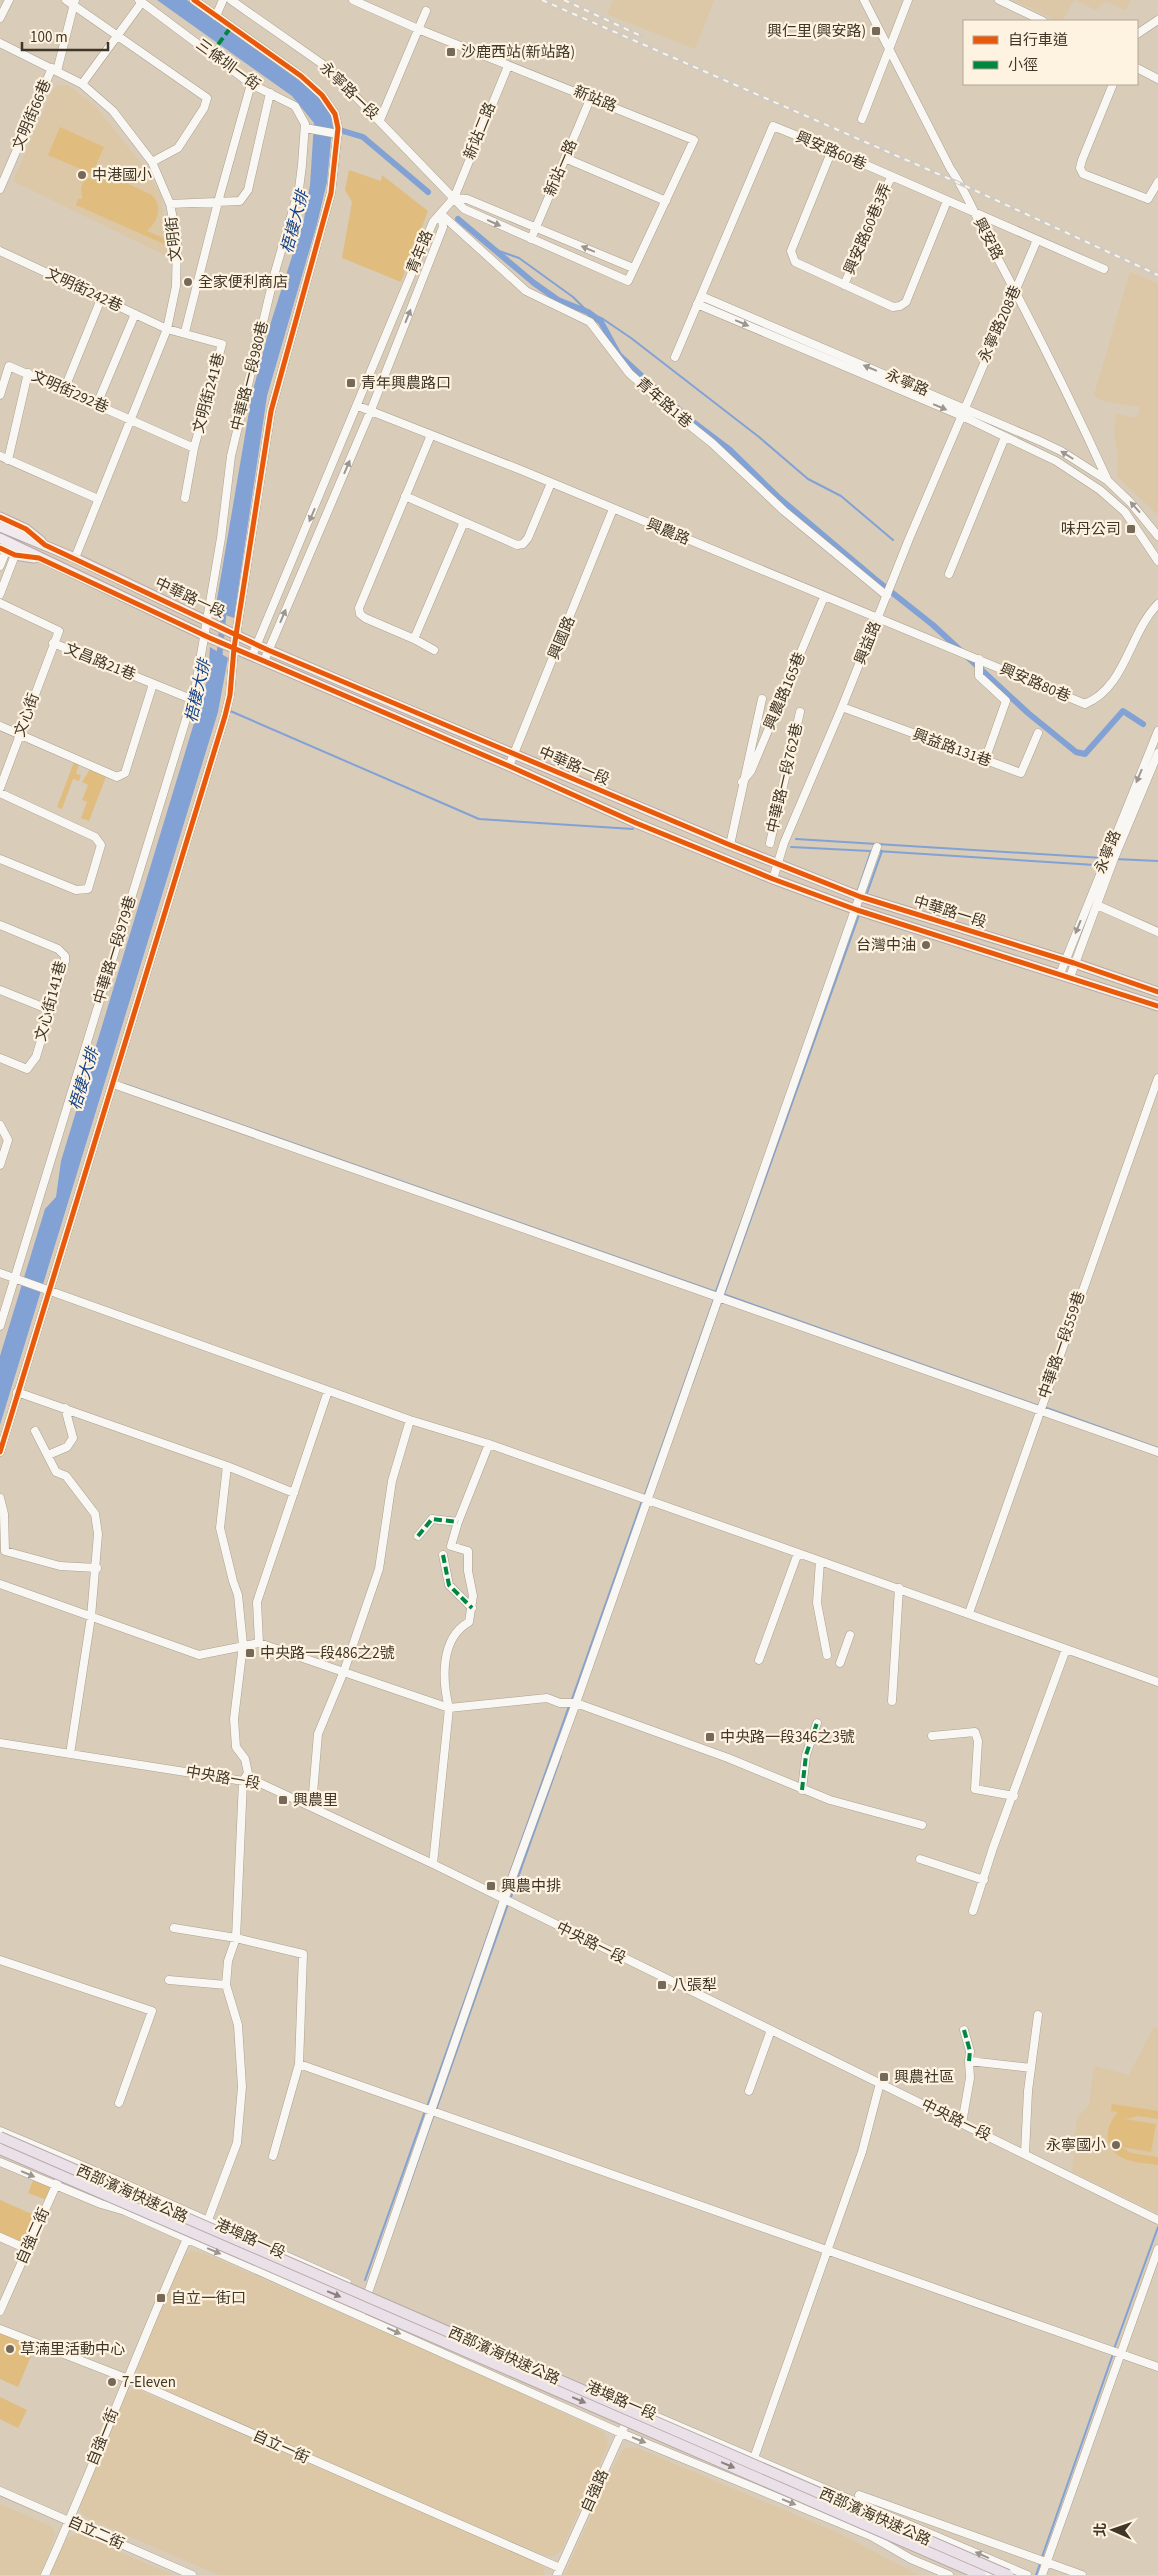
<svg xmlns="http://www.w3.org/2000/svg" width="1158" height="2575" viewBox="0 0 1158 2575" font-family="'Source Sans 3','Noto Sans TC',sans-serif">
	<rect width="100%" height="100%" fill="#d9ccb8"/>
	<path fill="#dcc7a6" d="M 613,0 L 714,0 L 695,49 L 607,14 Z
		M 1013,0 L 1074,0 L 1062,21 L 1058,21 Z
		M 1075,0 L 1131,0 L 1125,10 L 1106,1 L 1096,10 Z
		M 58,85 L 68,85 L 95,106 L 145,168 L 161,196 L 169,257 L 13,181 L 52,91 Z
		M 1130,272 L 1158,284 L 1158,515 L 1117,476 L 1118,458 L 1114,431 L 1116,414 L 1137,418 L 1140,407 L 1103,401 L 1094,395 Z
		M 1154,2027 L 1158,2028 L 1158,2213 L 1072,2172 L 1077,2118 L 1089,2105 L 1094,2066 L 1129,2075 Z
		M 191,2251 L 203,2253 L 295,2293 L 486,2377 L 604,2432 L 608,2445 L 562,2549 L 554,2556 L 546,2556 L 143,2385 L 137,2369 L 181,2259 Z
		M 136,2389 L 535,2560 L 543,2567 L 544,2575 L 219,2575 L 90,2519 L 81,2513 L 79,2505 L 125,2394 Z
		M 634,2447 L 838,2533 L 918,2575 L 564,2575 L 615,2464 L 624,2449 Z
		M 0,2504 L 52,2527 L 55,2535 L 40,2575 L 0,2575 Z
		M 78,2533 L 172,2575 L 50,2575 L 66,2539 Z"/>
	<path fill="#e0bd7f" d="M 60,127 L 104,147 L 92,174 L 48,155 Z
		M 349,170 L 381,181 L 382,175 L 428,211 L 401,282 L 342,258 L 352,202 L 345,190 Z
		M 99,174 L 107,174 L 152,195 C 163,207 158,221 147,231 L 166,239 L 164,244 L 76,205 L 78,199 L 82,199 L 81,188 L 84,180 Z
		M 74,762 L 79,764 L 76,774 L 81,775 L 79,781 L 73,779 L 62,809 L 57,807 Z
		M 90,769 L 107,774 L 89,821 L 81,818 L 87,802 L 82,800 L 88,785 L 82,782 Z
		M 1112,2104 L 1158,2111 L 1158,2119 L 1138,2116 L 1125,2119 L 1156,2124 L 1151,2152 L 1122,2147 L 1131,2153 L 1158,2157 L 1158,2165 C 1146,2163 1130,2163 1119,2156 C 1102,2145 1106,2125 1118,2112 L 1111,2111 Z
		M 35,2176 L 56,2186 L 49,2201 L 28,2193 Z
		M 0,2200 L 41,2218 L 27,2249 L 0,2237 Z
		M 0,2329 L 36,2344 L 18,2387 L 0,2379 Z
		M 0,2397 L 27,2410 L 18,2428 L 0,2419 Z"/>
	<path fill="#82a2d5" d="M 157,0 L 187,0 L 318,94 L 333,118 L 327,182 L 317,224 L 267,396 L 234,618 L 215,611 L 252,394 L 271,322 L 304,219 L 310,185 L 314,123 L 292,96 Z
		M 210,647 L 228,658 L 218,712 L 0,1425 L 0,1356 L 45,1209 L 56,1197 L 61,1161 L 208,677 Z"/>
	<g fill="none" stroke-linecap="round" stroke-linejoin="round">
		<path stroke="#82a2d5" stroke-width="2" d="M 496,250 L 519,258 L 573,297 L 588,312 L 603,319 L 631,338 L 759,437 L 808,479 L 841,496 L 893,540
			M 228,710 L 479,819 L 633,829
			M 796,839 L 1103,858
			M 791,847 L 870,851
			M 877,851 L 1095,865
			M 1115,859 L 1158,861
			M 857,893 L 871,851
			M 866,896 L 882,851
			M 124,1084 L 716,1292
			M 715,1294 L 751,1195
			M 723,1294 L 1039,1406
			M 723,1297 L 859,915
			M 692,1384 L 721,1301
			M 1044,1407 L 1158,1448
			M 644,1497 L 714,1299
			M 572,1699 L 642,1501
			M 503,1893 L 569,1706
			M 510,1900 L 561,1756
			M 427,2107 L 498,1906
			M 436,2110 L 508,1904
			M 401,2209 L 434,2114
			M 365,2280 L 425,2111
			M 1114,2349 L 1158,2227
			M 1042,2557 L 1113,2354
			M 1036,2575 L 1041,2561"/>
		<path stroke="#82a2d5" stroke-width="6" d="M 333,128 L 363,137 L 428,192
			M 458,219 L 534,283 L 558,300 L 588,312 L 601,322 L 619,355 L 658,391 L 693,422 L 730,450 L 778,497 L 875,579 L 933,625 L 1028,713 L 1076,752 L 1085,754 L 1123,711 L 1143,724
			M 219,660 L 224,608"/>
		<defs>
			<path id="minor" d="M 66,0 L 207,98 L 204,108 L 178,148 L 152,162
				M 231,0 L 328,68 L 464,209 L 628,281 L 694,140 L 418,29 L 353,0
				M 864,0 L 950,168 C 966,191 976,217 989,242 C 1031,320 1071,400 1108,481 L 1130,502 L 1158,536
				M 999,0 L 1043,21
				M 216,16 L 223,0
				M 0,18 L 9,0
				M 1137,34 L 1158,20
				M 0,43 L 82,84 L 113,111 L 152,162 L 170,204 L 177,239 L 176,286 L 167,329 L 75,558
				M 1137,68 L 1158,79
				M 57,71 L 75,0
				M 82,84 L 142,2
				M 1113,84 L 1082,160 L 1080,168 L 1083,174 L 1148,199 L 1158,182
				M 862,119 L 908,0
				M 380,120 L 426,11
				M 305,128 L 338,134
				M 832,150 L 791,251 L 795,262 L 893,307 L 900,306 L 906,302 L 947,201
				M 565,158 L 666,201
				M 0,189 L 52,68
				M 454,198 L 467,199 L 633,268
				M 170,204 L 240,201 L 248,190 L 270,93
				M 441,214 L 526,291 L 590,322 L 629,373 L 668,408 L 712,443 L 784,511 L 887,596
				M 531,239 L 591,97
				M 0,251 L 167,329 L 222,344 L 194,448 L 185,498
				M 844,285 L 891,177
				M 701,296 L 1040,441 L 1061,451 L 1108,481
				M 697,304 L 960,415 L 1056,461 L 1100,490 L 1125,512 L 1158,561
				M 185,332 L 218,202 L 251,84
				M 675,357 L 773,126 L 832,150 L 1104,269
				M 64,390 L 101,299
				M 0,395 L 9,366 L 194,448
				M 97,404 L 135,314
				M 358,406 L 521,470 L 1085,704 C 1126,687 1129,633 1158,604
				M 431,435 L 359,608 L 360,614 L 365,618 L 414,639 L 434,650
				M 0,456 L 98,499
				M 8,460 L 28,373
				M 405,496 L 517,545 L 523,544 L 528,538 L 551,483
				M 0,566 L 6,551
				M 949,574 L 1005,437
				M 0,594 L 15,555
				M 0,603 L 59,631 L 0,788
				M 414,639 L 464,522
				M 53,643 L 191,699
				M 252,656 L 433,222 L 454,198 L 508,66
				M 979,659 L 979,676 L 1006,701 L 985,760
				M 264,661 L 371,410 L 443,227 L 441,214
				M 842,707 L 1021,773 L 1038,733
				M 0,726 L 117,777 L 125,773 L 153,684
				M 509,766 L 613,509
				M 742,782 L 751,771 L 824,597
				M 0,793 L 95,837 L 101,845 L 88,889 L 76,890 L 0,859
				M 770,843 L 800,712
				M 730,845 L 762,699
				M 773,879 L 784,843 L 842,707 L 909,539 L 1037,240
				M 1097,905 L 1158,932
				M 0,925 L 58,949 L 65,956 L 65,961 L 36,1057 L 27,1069 L 0,1058
				M 1060,974 L 1158,731
				M 1070,977 L 1113,861 L 1158,753
				M 0,990 L 50,1010
				M 113,1084 L 1158,1452
				M 0,1125 L 8,1140 L 0,1165
				M 0,1273 L 410,1420 L 489,1444 L 798,1553 L 1158,1682
				M 0,1326 L 195,690 L 221,538 L 231,456 L 275,272 L 299,189 L 302,165 L 305,124 L 295,106 L 251,84 L 139,0
				M 17,1392 L 227,1466 L 294,1493
				M 35,1431 L 56,1472 L 66,1476 L 95,1514 L 98,1534 L 91,1617 L 70,1754
				M 0,1452 L 225,716 L 230,695 L 234,648 L 271,411 L 331,193 L 338,128 L 335,114 L 322,95 L 301,76 L 194,0
				M 48,1455 L 67,1447 L 73,1438 L 65,1408
				M 0,1498 L 4,1514 L 5,1551 L 60,1566 L 97,1568
				M 418,1536 L 432,1519 L 458,1522
				M 443,1555 L 449,1585 L 472,1608
				M 820,1561 L 817,1603 L 827,1655
				M 0,1584 L 199,1655 L 259,1643 L 449,1708 L 547,1698 L 560,1703 L 576,1703 L 728,1758 L 830,1800 L 922,1825
				M 969,1613 L 1158,1078
				M 259,1643 L 257,1602 L 328,1391
				M 759,1660 L 798,1553
				M 840,1663 L 850,1635
				M 892,1701 L 899,1588
				M 932,1736 L 975,1732 L 978,1741 L 975,1789 L 1014,1796
				M 0,1743 L 262,1784 L 433,1864 L 1158,2220
				M 802,1790 L 806,1755 L 817,1723
				M 312,1805 L 318,1734 L 344,1671 L 379,1569 L 392,1481 L 410,1420
				M 920,1859 L 984,1880
				M 433,1864 L 449,1708 C 442,1680 440,1638 469,1622 L 473,1596 L 468,1571 L 468,1551 L 451,1546 L 458,1522 L 489,1444
				M 973,1911 L 993,1848 L 1066,1649
				M 174,1928 L 236,1938 L 303,1954 L 299,2064 L 273,2156
				M 0,1960 L 152,2011 L 119,2103
				M 169,1980 L 226,1985
				M 964,2030 L 970,2051 L 969,2061
				M 299,2064 L 1158,2367
				M 749,2091 L 771,2030
				M 962,2123 L 970,2078 L 969,2061 L 1031,2068
				M 0,2131 L 116,2180 L 347,2283
				M 0,2143 L 81,2179
				M 1025,2153 L 1028,2091 L 1038,2015
				M 0,2162 L 101,2204 L 125,2211 L 621,2433 L 871,2536 L 911,2559 L 949,2575
				M 208,2220 L 237,2143 L 242,2087 L 238,2025 L 226,1985 L 228,1961 L 236,1938 L 243,1781 L 248,1773 L 245,1759 L 236,1747 L 234,1719 L 243,1645 L 238,1595 L 233,1581 L 220,1528 L 227,1466
				M 0,2237 L 27,2249
				M 0,2311 L 57,2183
				M 360,2316 L 504,1900 L 576,1703 L 877,847
				M 0,2329 L 128,2379 L 560,2568
				M 594,2390 L 1027,2575
				M 754,2458 L 862,2152 L 880,2083
				M 0,2491 L 192,2575
				M 859,2495 L 1082,2575
				M 970,2564 L 995,2575
				M 45,2575 C 99,2457 142,2335 197,2217
				M 557,2575 L 628,2418
				M 1042,2575 L 1158,2249"/>
			<path id="major" d="M 0,517 L 26,529 L 41,541
				M 0,527 L 75,558 L 257,645 L 364,691 L 730,845 L 861,897 L 1074,963 L 1158,992
				M 0,538 L 210,638 L 509,766 L 636,823 L 773,879 L 857,910 L 1158,1006
				M 0,548 L 15,555 L 34,558"/>
		</defs>
		<use href="#minor" stroke="#aaa191" stroke-width="9"/>
		<use href="#major" stroke="#b7a8a9" stroke-width="11"/>
		<use href="#minor" stroke="#f9f7f4" stroke-width="8"/>
		<use href="#major" stroke="#f0e9ed" stroke-width="9"/>
		<defs>
			<path id="rail" d="M 542,0 L 961,184 L 1158,275
				M 564,0 L 641,36"/>
		</defs>
		<use href="#rail" stroke="#cfcbc6" stroke-width="4"/>
		<use href="#rail" stroke="#fef2e0" stroke-width="2" stroke-dasharray="5.5" stroke-linecap="butt"/>
		<defs>
			<path id="highway-bridge" d="M 0,2137 L 1008,2575
				M 0,2149 L 981,2575"/>
		</defs>
		<use href="#highway-bridge" stroke="#b7a8a9" stroke-width="12" stroke-linecap="butt"/>
		<use href="#highway-bridge" stroke="#eae0e7" stroke-width="10"/>
		<path stroke="#00873e" stroke-width="4" stroke-dasharray="8 4" stroke-linecap="butt" d="M 211,54 L 231,27
			M 418,1536 L 432,1519 L 458,1522
			M 443,1555 L 449,1585 L 472,1608
			M 802,1790 L 806,1755 L 817,1723
			M 964,2030 L 970,2051 L 969,2061"/>
		<defs>
			<path id="cycleway" d="M 0,517 L 26,529 L 45,545 L 268,650 L 730,845 L 861,897 L 1074,963 L 1158,992
				M 0,548 L 15,555 L 39,558 L 210,638 L 509,766 L 636,823 L 773,879 L 857,910 L 1158,1006
				M 0,1452 L 225,716 L 230,695 L 234,648 L 271,411 L 331,193 L 338,128 L 335,114 L 322,95 L 301,76 L 194,0"/>
		</defs>
		<use href="#cycleway" stroke="#fef2e0" stroke-width="8"/>
		<use href="#cycleway" stroke="#e8590c" stroke-width="5"/>
	</g>
	<defs><path id="oneway-solid" d="M-6-.8H1V-3.2L6.5 0L1 3.2V.8H-6Z" transform="scale(1.25)"/></defs>
	<g fill="#9c968e">
		<use href="#oneway-solid" transform="translate(494 223) rotate(24)"/>
		<use href="#oneway-solid" transform="translate(588 249) rotate(-157)"/>
		<use href="#oneway-solid" transform="translate(408 316) rotate(-68)"/>
		<use href="#oneway-solid" transform="translate(742 323) rotate(23)"/>
		<use href="#oneway-solid" transform="translate(870 368) rotate(-157)"/>
		<use href="#oneway-solid" transform="translate(940 407) rotate(23)"/>
		<use href="#oneway-solid" transform="translate(1067 455) rotate(-148)"/>
		<use href="#oneway-solid" transform="translate(347 467) rotate(-67)"/>
		<use href="#oneway-solid" transform="translate(1135 507) rotate(-132)"/>
		<use href="#oneway-solid" transform="translate(312 515) rotate(113)"/>
		<use href="#oneway-solid" transform="translate(283 616) rotate(-67)"/>
		<use href="#oneway-solid" transform="translate(1139 776) rotate(113)"/>
		<use href="#oneway-solid" transform="translate(1078 927) rotate(112)"/>
		<use href="#oneway-solid" transform="translate(28 2174) rotate(23)"/>
		<use href="#oneway-solid" transform="translate(214 2251) rotate(23)"/>
		<use href="#oneway-solid" transform="translate(394 2331) rotate(24)"/>
		<use href="#oneway-solid" transform="translate(639 2440) rotate(22)"/>
		<use href="#oneway-solid" transform="translate(789 2502) rotate(22)"/>
		<use href="#oneway-solid" transform="translate(982 2555) rotate(-156)"/>
	</g>
	<g fill="#8c827d">
		<use href="#oneway-solid" transform="translate(334 2294) rotate(23)"/>
		<use href="#oneway-solid" transform="translate(579 2400) rotate(23)"/>
		<use href="#oneway-solid" transform="translate(728 2465) rotate(23)"/>
	</g>
	<g fill="#756a5a" stroke="#fef2e0" stroke-width="2">
		<rect x="871" y="26" width="10" height="10" rx="2.5"/>
		<rect x="446" y="47" width="10" height="10" rx="2.5"/>
		<circle cx="82" cy="175" r="5"/>
		<circle cx="188" cy="282" r="5"/>
		<rect x="346" y="378" width="10" height="10" rx="2.5"/>
		<rect x="1126" y="524" width="10" height="10" rx="2.5"/>
		<circle cx="926" cy="945" r="5"/>
		<rect x="245" y="1648" width="10" height="10" rx="2.5"/>
		<rect x="705" y="1732" width="10" height="10" rx="2.5"/>
		<rect x="278" y="1795" width="10" height="10" rx="2.5"/>
		<rect x="486" y="1881" width="10" height="10" rx="2.5"/>
		<rect x="657" y="1980" width="10" height="10" rx="2.5"/>
		<rect x="879" y="2072" width="10" height="10" rx="2.5"/>
		<circle cx="1116" cy="2145" r="5"/>
		<rect x="156" y="2293" width="10" height="10" rx="2.5"/>
		<circle cx="10" cy="2349" r="5"/>
		<circle cx="112" cy="2382" r="5"/>
	</g>
	<g text-anchor="middle" dominant-baseline="central" stroke-width="4.5" stroke-linejoin="round" paint-order="stroke">
		<g font-size="15" fill="#3f3627" stroke="#fef2e0" text-anchor="start">
			<text x="866" y="31" text-anchor="end">興仁里(興安路)</text>
			<text x="461" y="52">沙鹿西站(新站路)</text>
			<text x="92" y="175">中港國小</text>
			<text x="198" y="282">全家便利商店</text>
			<text x="361" y="383">青年興農路口</text>
			<text x="1121" y="529" text-anchor="end">味丹公司</text>
			<text x="916" y="945" text-anchor="end">台灣中油</text>
			<text x="260" y="1653">中央路一段486之2號</text>
			<text x="720" y="1737">中央路一段346之3號</text>
			<text x="293" y="1800">興農里</text>
			<text x="501" y="1886">興農中排</text>
			<text x="672" y="1985">八張犁</text>
			<text x="894" y="2077">興農社區</text>
			<text x="1106" y="2145" text-anchor="end">永寧國小</text>
			<text x="171" y="2298">自立一街口</text>
			<text x="20" y="2349">草湳里活動中心</text>
			<text x="122" y="2382">7-Eleven</text>
		</g>
		<g font-size="15" fill="#3f3627" stroke="#fef2e0">
			<text transform="translate(228 65) rotate(36)">三條圳一街</text>
			<text transform="translate(349 91) rotate(44)">永寧路一段</text>
			<text transform="translate(595 99) rotate(22)">新站路</text>
			<text transform="translate(32 115) rotate(-67)">文明街66巷</text>
			<text transform="translate(480 131) rotate(-68)">新站二路</text>
			<text transform="translate(831 151) rotate(23)">興安路60巷</text>
			<text transform="translate(561 168) rotate(-67)">新站一路</text>
			<text transform="translate(868 229) rotate(-67)">興安路60巷3弄</text>
			<text transform="translate(174 239) rotate(-96)">文明街</text>
			<text transform="translate(988 239) rotate(62)">興安路</text>
			<text transform="translate(420 252) rotate(-68)">青年路</text>
			<text transform="translate(84 290) rotate(25)">文明街242巷</text>
			<text transform="translate(1000 324) rotate(-66)">永寧路208巷</text>
			<text transform="translate(250 376) rotate(-76)">中華路一段980巷</text>
			<text transform="translate(907 383) rotate(23)">永寧路</text>
			<text transform="translate(70 392) rotate(24)">文明街292巷</text>
			<text transform="translate(209 393) rotate(-75)">文明街241巷</text>
			<text transform="translate(664 403) rotate(41)">青年路1巷</text>
			<text transform="translate(668 532) rotate(22)">興農路</text>
			<text transform="translate(190 598) rotate(25)">中華路一段</text>
			<text transform="translate(562 638) rotate(-67)">興國路</text>
			<text transform="translate(868 643) rotate(-68)">興益路</text>
			<text transform="translate(100 662) rotate(22)">文昌路21巷</text>
			<text transform="translate(1035 683) rotate(23)">興安路80巷</text>
			<text transform="translate(785 691) rotate(-67)">興農路165巷</text>
			<text transform="translate(27 715) rotate(-70)">文心街</text>
			<text transform="translate(952 748) rotate(20)">興益路131巷</text>
			<text transform="translate(574 766) rotate(23)">中華路一段</text>
			<text transform="translate(785 778) rotate(-77)">中華路一段762巷</text>
			<text transform="translate(1108 852) rotate(-68)">永寧路</text>
			<text transform="translate(950 912) rotate(17)">中華路一段</text>
			<text transform="translate(115 950) rotate(-73)">中華路一段979巷</text>
			<text transform="translate(51 1001) rotate(-75)">文心街141巷</text>
			<text transform="translate(1062 1345) rotate(-71)">中華路一段559巷</text>
			<text transform="translate(223 1778) rotate(10)">中央路一段</text>
			<text transform="translate(591 1943) rotate(26)">中央路一段</text>
			<text transform="translate(956 2120) rotate(26)">中央路一段</text>
			<text transform="translate(132 2194) rotate(24)">西部濱海快速公路</text>
			<text transform="translate(33 2236) rotate(-66)">自強二街</text>
			<text transform="translate(250 2239) rotate(24)">港埠路一段</text>
			<text transform="translate(504 2356) rotate(24)">西部濱海快速公路</text>
			<text transform="translate(621 2401) rotate(23)">港埠路一段</text>
			<text transform="translate(103 2437) rotate(-68)">自強一街</text>
			<text transform="translate(281 2447) rotate(24)">自立一街</text>
			<text transform="translate(595 2491) rotate(-66)">自強路</text>
			<text transform="translate(875 2517) rotate(24)">西部濱海快速公路</text>
			<text transform="translate(96 2533) rotate(24)">自立二街</text>
		</g>
		<g font-size="16" font-style="italic" fill="#13428a" stroke="#fef2e0">
			<text transform="translate(295 222) rotate(-75)">梧棲大排</text>
			<text transform="translate(198 691) rotate(-77)">梧棲大排</text>
			<text transform="translate(84 1079) rotate(-73)">梧棲大排</text>
		</g>
	</g>
	<rect x="963" y="20" width="175" height="65" fill="#fef2e0" stroke="#b2a796"/>
	<rect x="973" y="36" width="25" height="8" fill="#e8590c" stroke="#b2a796"/>
	<text x="1008" y="45" font-size="15" fill="#3f3627">自行車道</text>
	<rect x="973" y="61" width="25" height="8" fill="#00873e" stroke="#b2a796"/>
	<text x="1008" y="70" font-size="15" fill="#3f3627">小徑</text>
	<g transform="translate(1113 2530) rotate(272)" stroke="#fef2e0" stroke-width="4" paint-order="stroke">
	<path d="M0-4L9 19L0 12L-9 19Z" fill="#3f3627"/>
	<text y="-8" font-size="14" font-weight="bold" text-anchor="middle" fill="#3f3627">北</text>
	</g>
	<path d="M22 42v8h86v-8" fill="none" stroke="#3f3627" stroke-width="2.5"/>
	<text x="30" y="42" font-size="15" fill="#3f3627" stroke="#fef2e0" stroke-width="4" paint-order="stroke">100 m</text>
</svg>
